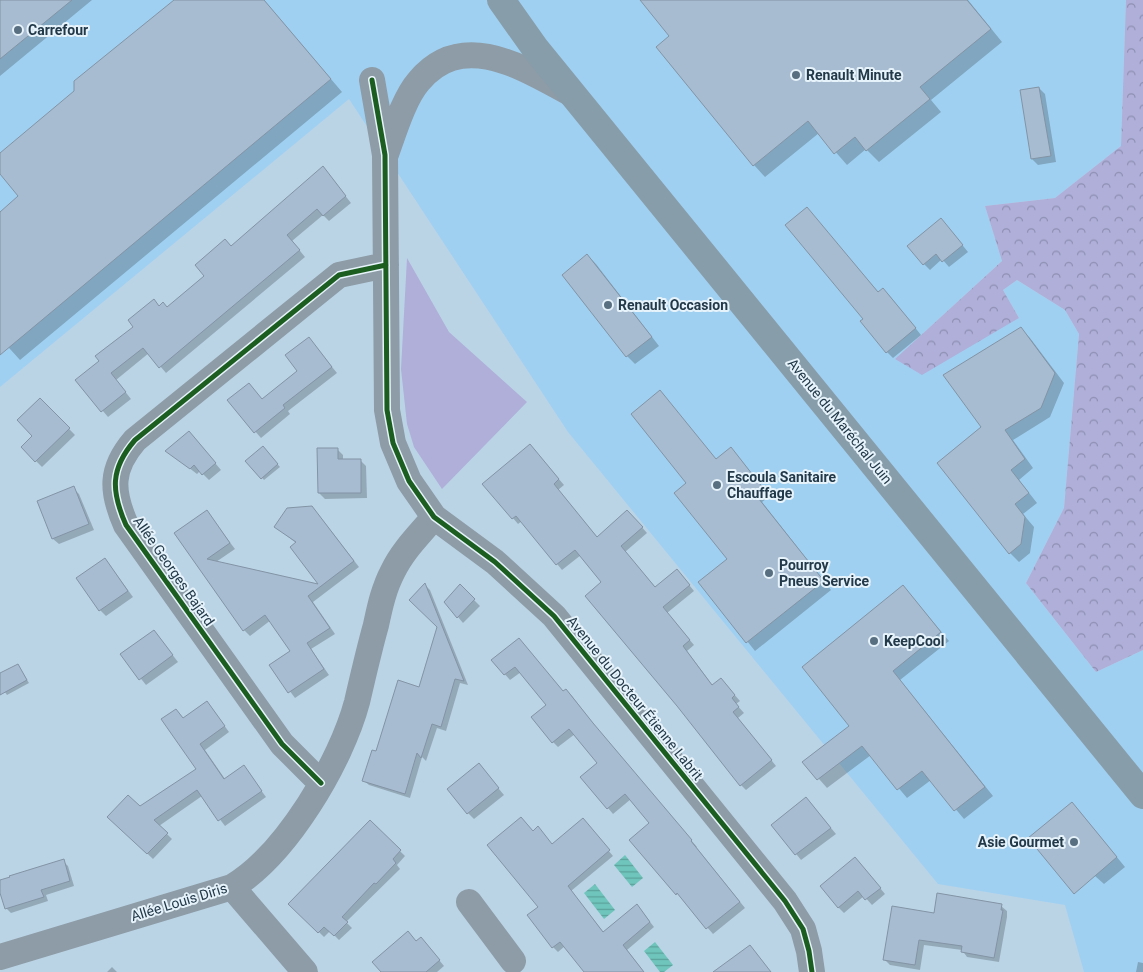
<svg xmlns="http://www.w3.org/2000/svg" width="1143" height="972" viewBox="0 0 1143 972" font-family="Roboto,sans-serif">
	<defs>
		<pattern id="forest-crowns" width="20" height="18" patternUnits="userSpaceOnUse" patternTransform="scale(1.25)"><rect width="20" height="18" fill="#afafd9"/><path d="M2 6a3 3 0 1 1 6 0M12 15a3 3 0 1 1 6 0" fill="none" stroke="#8e8fb2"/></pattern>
		<pattern id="water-rules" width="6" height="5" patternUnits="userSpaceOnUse" patternTransform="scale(1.25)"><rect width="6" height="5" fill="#6fc5bc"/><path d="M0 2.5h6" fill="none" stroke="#5ba19b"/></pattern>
	</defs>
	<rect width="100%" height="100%" fill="#bad4e6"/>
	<path fill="#a0d0f1" d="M 0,0 L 1126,0 L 1121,146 L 1055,198 L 985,206 L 1002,261 L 895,359 L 1019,318 L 1003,290 L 1017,280 L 1065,310 L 1079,334 L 1064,508 L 1026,583 L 1096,672 L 1143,650 L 1143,972 L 1084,972 L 1065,905 L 938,884 L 568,432 L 349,99 L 0,387 Z"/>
	<path fill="#afafd9" d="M 407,258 L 449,332 L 527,402 L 442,489 L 414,447 L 407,424 L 401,369 Z"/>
	<path fill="url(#forest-crowns)" d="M 1126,0 L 1143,0 L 1143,650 L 1096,672 L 1026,583 L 1064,508 L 1079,334 L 1065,310 L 1017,280 L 1003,290 L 1019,318 L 922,375 L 895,359 L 1002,261 L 985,206 L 1055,198 L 1121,146 Z"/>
	<path fill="url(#water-rules)" d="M 625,855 L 643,878 L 632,887 L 614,865 Z
		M 595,884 L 615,910 L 604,919 L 584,893 Z
		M 655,942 L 673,965 L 664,972 L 660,972 L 644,951 Z"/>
	<path fill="#0003" d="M 0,0 L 92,0 L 0,76 Z
		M 176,0 L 264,0 L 342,92 L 20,360 L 0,338 L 0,213 L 20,196 L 0,172 L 0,154 L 75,92 Z
		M 641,0 L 968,0 L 1002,42 L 931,100 L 941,112 L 879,162 L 866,149 L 847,165 L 819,133 L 765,177 L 754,165 L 671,36 Z
		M 1039,88 L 1045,94 L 1056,162 L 1038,165 L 1032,159 Z
		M 328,174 L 351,203 L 329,221 L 323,215 L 292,241 L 305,257 L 166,373 L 149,353 L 116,380 L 131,399 L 108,417 L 77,380 L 101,362 L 160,307 L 167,308 L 206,276 L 231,247 Z
		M 807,208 L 879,293 L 889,295 L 921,335 L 893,358 L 887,352 L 865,319 Z
		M 947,226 L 968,252 L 949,267 L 942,259 L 930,270 L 924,264 Z
		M 587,255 L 596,264 L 659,346 L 635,364 L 627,356 Z
		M 1021,329 L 1030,338 L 1064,383 L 1050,417 L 1013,440 L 1033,468 L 1019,480 L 1037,503 L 1023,514 L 1034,527 L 1030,553 L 1019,562 L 1010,553 L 983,427 Z
		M 314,345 L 337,373 L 288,411 L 290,414 L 261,438 L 229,401 L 262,401 L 299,371 Z
		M 40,399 L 75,435 L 42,467 L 22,447 L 34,436 Z
		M 195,439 L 221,470 L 209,480 L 200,471 L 197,474 L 167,451 Z
		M 263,448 L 280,467 L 264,480 L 247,461 Z
		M 731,448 L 770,496 L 762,502 L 831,590 L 755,651 L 700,582 L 729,559 L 688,483 Z
		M 337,449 L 343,455 L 343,460 L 360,460 L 366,466 L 367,498 L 325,499 L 319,493 Z
		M 535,451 L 564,485 L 558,490 L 598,538 L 633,517 L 647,533 L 625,552 L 656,588 L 682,576 L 694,591 L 667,613 L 694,645 L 687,651 L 713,686 L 726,685 L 740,701 L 736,704 L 744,713 L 738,718 L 776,766 L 746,790 L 741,785 L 603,583 L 581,555 L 562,570 L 522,521 L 518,524 L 484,484 Z
		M 73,488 L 79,494 L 94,530 L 59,544 L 53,539 L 39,501 Z
		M 207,512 L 235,549 L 216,562 L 321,586 L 291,547 L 296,543 L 276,527 L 318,514 L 359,567 L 313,602 L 335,634 L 311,649 L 329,675 L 295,698 L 271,666 L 292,651 L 271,620 L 250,636 L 244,630 L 176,533 Z
		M 105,559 L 133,597 L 106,616 L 100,610 Z
		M 425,585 L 430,590 L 468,685 L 460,683 L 446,731 L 437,728 L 426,761 L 422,757 L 410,798 L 369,785 L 363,780 L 376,753 L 420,688 L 438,627 Z
		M 460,586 L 480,606 L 463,623 L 458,617 Z
		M 903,586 L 949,641 L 900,680 L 993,796 L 964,819 L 931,780 L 907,798 L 871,755 L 827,788 L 804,762 L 851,726 Z
		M 154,631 L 178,662 L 146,685 L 122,655 Z
		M 518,640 L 563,693 L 566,690 L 572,696 L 598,730 L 697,847 L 696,847 L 745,908 L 713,934 L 631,840 L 651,823 L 631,799 L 613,814 L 608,808 L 599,763 L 575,734 L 558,747 L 553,742 L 548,705 L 521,672 L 510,680 L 493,661 Z
		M 18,665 L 29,683 L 7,695 L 0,685 L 0,675 Z
		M 207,702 L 229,732 L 205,750 L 225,779 L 244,767 L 266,797 L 225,826 L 202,796 L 159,826 L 172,839 L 153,859 L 109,817 L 140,808 L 198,769 L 176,710 L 184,719 Z
		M 484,771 L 504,795 L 474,819 L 468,813 Z
		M 811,804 L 836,834 L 801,860 L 773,825 Z
		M 1080,812 L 1125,867 L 1104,884 L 1095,876 Z
		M 370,822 L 405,856 L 397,865 L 400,869 L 346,922 L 352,928 L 339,940 L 330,931 L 324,937 L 290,904 Z
		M 587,825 L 613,856 L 571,891 L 604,933 L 641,910 L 654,927 L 627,950 L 644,972 L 586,972 L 565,946 L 558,952 L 553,947 L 539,907 L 533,832 L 553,845 Z
		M 63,861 L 68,866 L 74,886 L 46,895 L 48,901 L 11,913 L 6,908 L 0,889 L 0,882 Z
		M 861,865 L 885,894 L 872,905 L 864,896 L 844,913 L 838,907 Z
		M 1001,906 L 1007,911 L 1007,917 L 999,962 L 967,957 L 962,950 L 924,945 L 920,970 L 890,965 L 884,959 L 935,914 Z
		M 417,942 L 426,944 L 444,966 L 437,972 L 382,972 Z
		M 1138,962 L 1143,963 L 1143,972 L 1136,972 Z
		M 112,967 L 117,972 L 107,972 Z"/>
	<path fill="#a8bcd1" stroke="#8294a5" d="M 0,0 L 72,0 L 0,59 Z
		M 174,0 L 264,0 L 331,79 L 0,355 L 0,212 L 18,196 L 0,174 L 0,153 L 74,91 L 74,81 Z
		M 640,0 L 967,0 L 991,29 L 920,87 L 930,99 L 866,151 L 855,137 L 834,154 L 808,121 L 753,166 L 656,47 L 669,36 Z
		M 1039,87 L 1051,156 L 1031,159 L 1020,90 Z
		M 323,166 L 346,196 L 323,216 L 317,209 L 287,235 L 300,250 L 159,368 L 143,348 L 111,373 L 126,392 L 101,412 L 75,380 L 99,361 L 95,356 L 133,327 L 128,320 L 154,299 L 159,306 L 163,302 L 167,307 L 204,276 L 195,265 L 225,239 L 231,246 Z
		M 807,207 L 878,292 L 883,288 L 916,328 L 886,353 L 860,321 L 863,319 L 785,225 Z
		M 941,218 L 963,245 L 942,262 L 936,254 L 923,265 L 907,246 Z
		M 587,254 L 652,337 L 626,357 L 562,275 Z
		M 1021,327 L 1055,373 L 1041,408 L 1005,430 L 1025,459 L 1011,470 L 1029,493 L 1015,504 L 1025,517 L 1021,544 L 1009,554 L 937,463 L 981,427 L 943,375 Z
		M 309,337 L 332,367 L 283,405 L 285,408 L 254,433 L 227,400 L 249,383 L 262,399 L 297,371 L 285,355 Z
		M 660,390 L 716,459 L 731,447 L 763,488 L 755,494 L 824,581 L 746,643 L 698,582 L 727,559 L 674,493 L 686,483 L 631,414 Z
		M 40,398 L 70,428 L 35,462 L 21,447 L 32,436 L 17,420 Z
		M 189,431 L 216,463 L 202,475 L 194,465 L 190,469 L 165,451 Z
		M 530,444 L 559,479 L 554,484 L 597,537 L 627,510 L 643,527 L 621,546 L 655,587 L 677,569 L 690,585 L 663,607 L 690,640 L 683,646 L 712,685 L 721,678 L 735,695 L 732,698 L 739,707 L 733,712 L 772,760 L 740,786 L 677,706 L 585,596 L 601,582 L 575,550 L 556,565 L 516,516 L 512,519 L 482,484 Z
		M 263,446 L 278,464 L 261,479 L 245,461 Z
		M 317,448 L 338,448 L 338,459 L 361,459 L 361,493 L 318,493 Z
		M 74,486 L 89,524 L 52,539 L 37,501 Z
		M 312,506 L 354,561 L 308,596 L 330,628 L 307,643 L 324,669 L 288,693 L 269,665 L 290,651 L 265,615 L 243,631 L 174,533 L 207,510 L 230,543 L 207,559 L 318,584 L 290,547 L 296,542 L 274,527 L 287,508 Z
		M 105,558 L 128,591 L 99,611 L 76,578 Z
		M 425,583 L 464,681 L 455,679 L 441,727 L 432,724 L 421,758 L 417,753 L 405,794 L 362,781 L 372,750 L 376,751 L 398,680 L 419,687 L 437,627 L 409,600 Z
		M 460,584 L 475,599 L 457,618 L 444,602 Z
		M 903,585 L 941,632 L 893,671 L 985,787 L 954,811 L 922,771 L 897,790 L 862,746 L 817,780 L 802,762 L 849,726 L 802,667 Z
		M 154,630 L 173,655 L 139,680 L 120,654 Z
		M 519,638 L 563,691 L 566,689 L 593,723 L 692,840 L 691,841 L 740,902 L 706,929 L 677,893 L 676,895 L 629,840 L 649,823 L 625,794 L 607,809 L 580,777 L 597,763 L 569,729 L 552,743 L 531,717 L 546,705 L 515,667 L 504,675 L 491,660 Z
		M 18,664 L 27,680 L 0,695 L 0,673 Z
		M 207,701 L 225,726 L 200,744 L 224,779 L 244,765 L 262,791 L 218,821 L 197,790 L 154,820 L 168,833 L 147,854 L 107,817 L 128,795 L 140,806 L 196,769 L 161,719 L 176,709 L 183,718 Z
		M 479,763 L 499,788 L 467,814 L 447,789 Z
		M 806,797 L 831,828 L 795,855 L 771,825 Z
		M 1072,802 L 1117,857 L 1074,894 L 1028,838 Z
		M 521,817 L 533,831 L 538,826 L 552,844 L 583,818 L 610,850 L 568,886 L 603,932 L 637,904 L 650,922 L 623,945 L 644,972 L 584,972 L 560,942 L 552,948 L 527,915 L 538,907 L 487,845 Z
		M 370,820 L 401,850 L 393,859 L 396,863 L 376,884 L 374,883 L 342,917 L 348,922 L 334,936 L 324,927 L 318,933 L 288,904 Z
		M 855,857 L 881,888 L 865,900 L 858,891 L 838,908 L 820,886 Z
		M 64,859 L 70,881 L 41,890 L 44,897 L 5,909 L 0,893 L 0,880 L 10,877 L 9,876 Z
		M 937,893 L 1002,904 L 1001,910 L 1003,910 L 994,958 L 961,952 L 962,946 L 919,940 L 915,965 L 883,960 L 892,906 L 934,913 Z
		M 408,931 L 416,941 L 421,937 L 440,960 L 426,972 L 381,972 L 372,962 Z
		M 750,945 L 771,972 L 713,972 Z"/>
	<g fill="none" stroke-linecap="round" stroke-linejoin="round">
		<path stroke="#8d9ca6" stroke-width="26" d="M 372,80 L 385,155 L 387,410 L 393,443 L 409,481 L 434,517 L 495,562 L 554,616 L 785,901 L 803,929 L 809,951 L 812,972
			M 386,154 C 394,132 404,98 419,81 C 463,28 525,69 572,94
			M 321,783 L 282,744 L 126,525 C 111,491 110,469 135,440 L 339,275 L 386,265
			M 232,887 L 305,972
			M 469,902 L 513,961
			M 0,957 L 232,887 C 286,855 341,762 357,702 C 363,676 369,650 376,625 C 380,606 384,588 393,571 C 403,550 420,534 434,517"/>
		<path stroke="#879daa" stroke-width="28" d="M 501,0 L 535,48 L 1143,795"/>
		<defs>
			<path id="cycleway" d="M 372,80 L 385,155 L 387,410 L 393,443 L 409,481 L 434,517 L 495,562 L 554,616 L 785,901 L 803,929 L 809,951 L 812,972
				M 321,783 L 282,744 L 126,525 C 111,491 110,469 135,440 L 339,275 L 386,265"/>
		</defs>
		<use href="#cycleway" stroke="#e7f3fb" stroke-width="8"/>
		<use href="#cycleway" stroke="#1b5e20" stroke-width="5"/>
	</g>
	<g fill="#576f80" stroke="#e7f3fb" stroke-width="2">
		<circle cx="18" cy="30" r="5"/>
		<circle cx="796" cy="75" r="5"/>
		<circle cx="608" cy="305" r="5"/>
		<circle cx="717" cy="485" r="5"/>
		<circle cx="769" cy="573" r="5"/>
		<circle cx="874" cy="641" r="5"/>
		<circle cx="1074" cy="842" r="5"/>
	</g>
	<g text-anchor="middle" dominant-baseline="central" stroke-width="4" stroke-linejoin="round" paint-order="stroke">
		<g font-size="14" font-weight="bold" fill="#223949" stroke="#e7f3fb" text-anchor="start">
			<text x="28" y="30">Carrefour</text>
			<text x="806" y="75">Renault Minute</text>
			<text x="618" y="305">Renault Occasion</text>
			<text x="727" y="477">Escoula Sanitaire<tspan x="727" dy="16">Chauffage</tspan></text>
			<text x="779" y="565">Pourroy<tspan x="779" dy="16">Pneus Service</tspan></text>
			<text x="884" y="641">KeepCool</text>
			<text x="1064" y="842" text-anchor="end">Asie Gourmet</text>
		</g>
		<g font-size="14" fill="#223949" stroke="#e7f3fb">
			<text transform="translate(840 421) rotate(51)">Avenue du Maréchal Juin</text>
			<text transform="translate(174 571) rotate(55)">Allée Georges Bajard</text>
			<text transform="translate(635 698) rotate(51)">Avenue du Docteur Étienne Labrit</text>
			<text transform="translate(179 902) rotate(-17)">Allée Louis Diris</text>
		</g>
	</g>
</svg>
